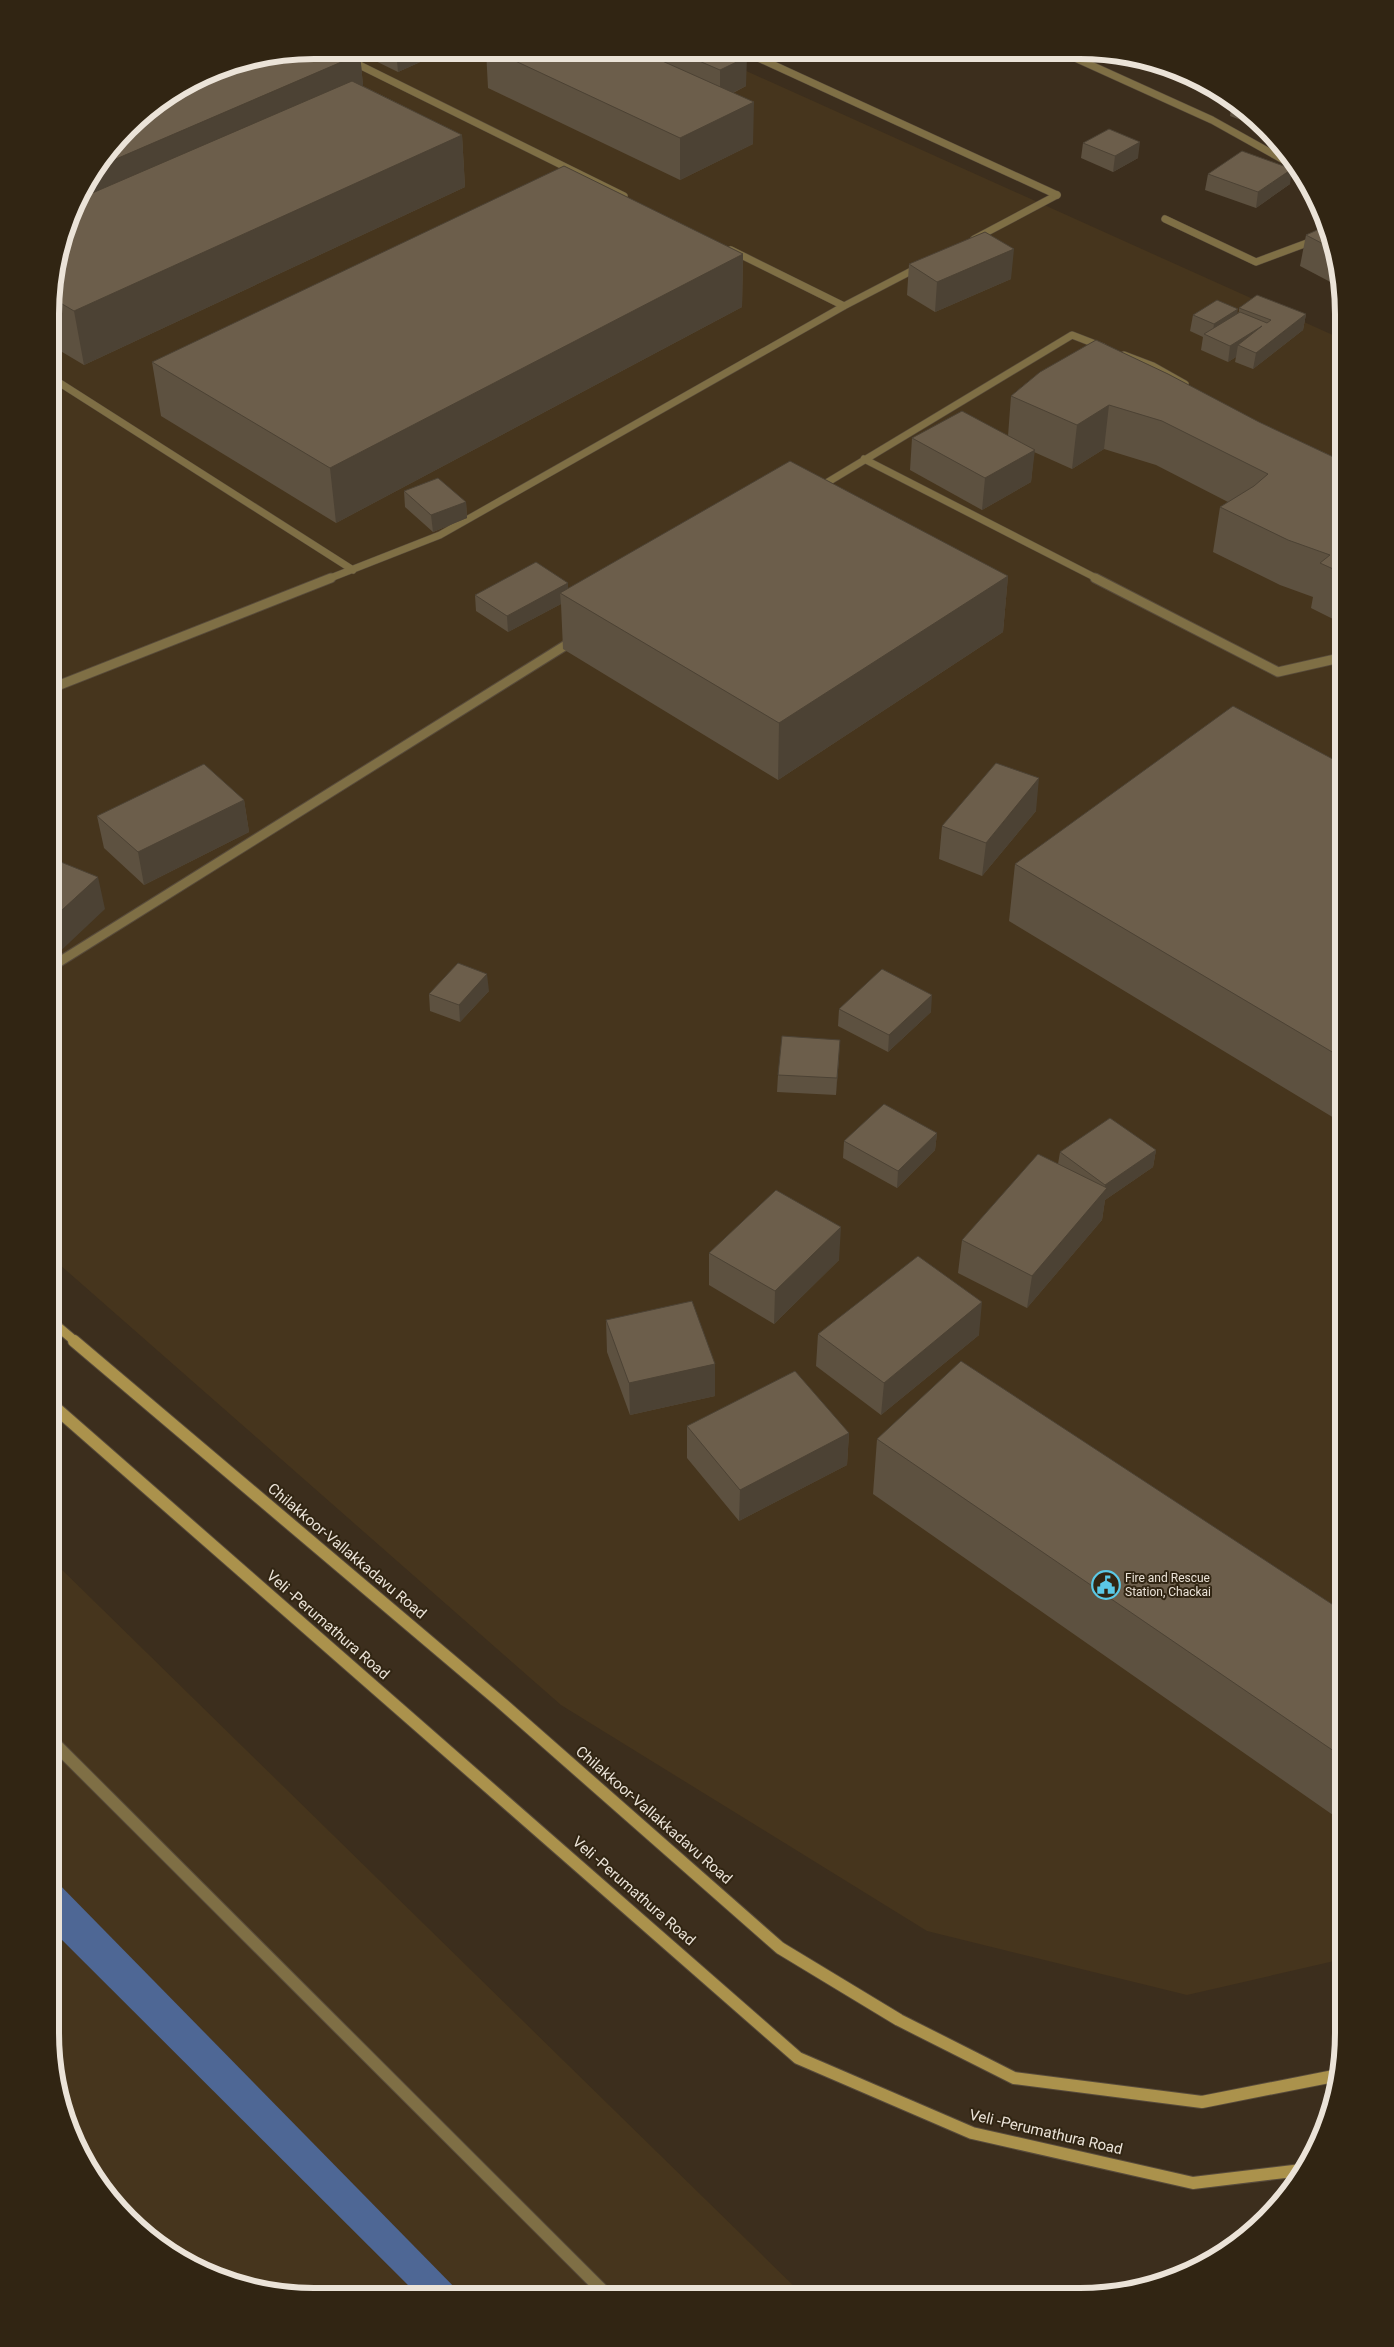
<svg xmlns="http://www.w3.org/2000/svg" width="1394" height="2347" viewBox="0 0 1394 2347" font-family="Roboto,sans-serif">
	<rect width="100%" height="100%" fill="#3c2e1d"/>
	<path fill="#46351d" d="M 314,50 L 702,51 L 1344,340 L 1343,1959 L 1187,1995 L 927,1931 L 561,1705 L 51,1257 L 52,280 Z
		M 51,1559 L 804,2296 L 280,2295 L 213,2277 L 154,2243 L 105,2194 L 70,2134 L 50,2033 Z"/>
	<path fill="#4e6795" d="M 50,1875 L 462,2295 L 418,2295 L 50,1928 Z"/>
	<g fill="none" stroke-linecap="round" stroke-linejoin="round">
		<defs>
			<path id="service-far2" d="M 329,50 L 624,196
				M 974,239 L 1057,195
				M 731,250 L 844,306
				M 52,378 L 353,570
				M 328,579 L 440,535 L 844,306 L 919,267"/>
			<path id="service-far1" d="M 52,688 L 331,578"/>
			<path id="service" d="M 50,1739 L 608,2296"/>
			<path id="minor-far1" d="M 743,51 L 1057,195
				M 1062,52 L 1212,120 L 1298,168
				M 1165,219 L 1256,262 L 1315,240
				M 1124,355 L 1153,366 L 1185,384
				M 864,459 L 1098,579
				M 818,488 L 1072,335 L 1103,347"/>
			<path id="minor" d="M 1095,578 L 1278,672 L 1344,657
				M 51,967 L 574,640"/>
			<path id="secondary-far1" d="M 51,1321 L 76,1342"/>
			<path id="secondary" d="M 74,1341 L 498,1700 L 780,1948 L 899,2020 L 1014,2078 L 1202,2102 L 1339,2075
				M 51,1404 L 798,2058 L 972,2133 L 1193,2183 L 1302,2170"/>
		</defs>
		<use href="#service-far2" stroke="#584b3b" stroke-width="8"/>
		<use href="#service-far1" stroke="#584b3b" stroke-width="11"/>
		<use href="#service" stroke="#584b3b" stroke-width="14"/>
		<use href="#minor-far1" stroke="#584b3b" stroke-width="8"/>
		<use href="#minor" stroke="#584b3b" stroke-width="11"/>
		<use href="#secondary-far1" stroke="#584b3b" stroke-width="11"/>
		<use href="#secondary" stroke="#584b3b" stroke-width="14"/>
		<use href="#service-far2" stroke="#7f6f45" stroke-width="7"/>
		<use href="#service-far1" stroke="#7f6f45" stroke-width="9"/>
		<use href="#service" stroke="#7f6f45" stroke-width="12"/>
		<use href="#minor-far1" stroke="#7f6f45" stroke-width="7"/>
		<use href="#minor" stroke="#7f6f45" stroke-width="9"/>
		<use href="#secondary-far1" stroke="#ab924c" stroke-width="9"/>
		<use href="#secondary" stroke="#ab924c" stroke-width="12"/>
	</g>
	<path fill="#5d5140" d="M 353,50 L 447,50 L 398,72 Z
		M 486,50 L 733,51 L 746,86 L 733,93 L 753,144 L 680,180 L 488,88 Z
		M 941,52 L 986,52 L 967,62 Z
		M 360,54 L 363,86 L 462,135 L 465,187 L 84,365 L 52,346 L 52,280 Z
		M 1134,57 L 1181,70 L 1202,82 L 1196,86 Z
		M 1233,100 L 1241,105 L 1265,129 L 1230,116 L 1232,101 Z
		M 1083,143 L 1138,158 L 1113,172 L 1081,158 Z
		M 1208,174 L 1290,184 L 1256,208 L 1205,190 Z
		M 1326,226 L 1338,286 L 1300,266 L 1306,235 Z
		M 743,254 L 742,307 L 336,523 L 161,416 L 152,362 Z
		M 909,264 L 1011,279 L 935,312 L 907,295 Z
		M 1239,308 L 1306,314 L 1303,330 L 1253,369 L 1235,362 L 1236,357 L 1228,362 L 1201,350 L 1203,337 L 1190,331 L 1193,315 L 1237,313 L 1239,312 Z
		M 1040,372 L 1259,422 L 1336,458 L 1342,430 L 1344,428 L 1344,612 L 1333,619 L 1311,608 L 1313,597 L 1280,585 L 1213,552 L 1220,507 L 1228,502 L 1156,465 L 1104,449 L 1072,469 L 1034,452 L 1031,482 L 982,510 L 910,470 L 912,438 L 1008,436 L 1011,396 Z
		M 404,491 L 466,502 L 467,518 L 433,532 L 405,507 Z
		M 1008,576 L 1003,632 L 778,780 L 563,649 L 561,604 L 508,632 L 476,611 L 475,595 L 568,589 Z
		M 1344,765 L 1344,1124 L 1009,921 L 1015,864 Z
		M 244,800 L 249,832 L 144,885 L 104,848 L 97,816 Z
		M 1036,811 L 982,876 L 939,859 L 942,826 Z
		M 489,991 L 460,1022 L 430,1011 L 429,994 Z
		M 839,1009 L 931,1012 L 888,1052 L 838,1026 Z
		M 839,1057 L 836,1095 L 777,1092 L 778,1075 Z
		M 937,1133 L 935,1150 L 897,1188 L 843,1158 L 844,1141 Z
		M 1156,1150 L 1153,1167 L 1105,1200 L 1102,1220 L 1027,1308 L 958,1273 L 962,1240 L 1058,1164 L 1060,1152 Z
		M 709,1253 L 839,1260 L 774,1324 L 709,1285 Z
		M 606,1320 L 715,1396 L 630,1415 L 607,1352 Z
		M 818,1334 L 979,1335 L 881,1415 L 816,1366 Z
		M 687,1426 L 849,1433 L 847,1465 L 739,1521 L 687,1458 Z
		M 877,1439 L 1344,1612 L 1343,1822 L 873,1494 Z"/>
	<path fill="#4c4234" d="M 396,50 L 447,50 L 398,72 Z
		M 968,52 L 986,52 L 967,62 Z
		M 360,54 L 365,105 L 65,237 L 77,197 L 102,165 Z
		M 747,57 L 746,86 L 720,99 L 720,70 Z
		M 1197,79 L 1202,82 L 1196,86 Z
		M 754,102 L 753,144 L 680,180 L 680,138 Z
		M 462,135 L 465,187 L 84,365 L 74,311 Z
		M 1140,142 L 1138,158 L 1113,172 L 1115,156 Z
		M 1292,169 L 1290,184 L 1256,208 L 1258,192 Z
		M 1014,249 L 1011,279 L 935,312 L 937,282 Z
		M 743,254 L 742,307 L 336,523 L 330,468 Z
		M 1238,309 L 1235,325 L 1212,338 L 1214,324 Z
		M 1306,314 L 1303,330 L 1253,369 L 1256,353 Z
		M 1262,326 L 1238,345 L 1236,357 L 1228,362 L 1230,346 Z
		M 1109,405 L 1104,449 L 1072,469 L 1077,425 Z
		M 1035,450 L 1031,482 L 982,510 L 985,478 Z
		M 466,502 L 467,518 L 433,532 L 431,515 Z
		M 1344,572 L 1344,612 L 1333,619 L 1342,573 Z
		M 1008,576 L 1003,632 L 778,780 L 779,723 Z
		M 568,583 L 568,598 L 560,593 L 561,604 L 508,632 L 507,616 Z
		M 1039,778 L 1036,811 L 982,876 L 986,843 Z
		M 244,800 L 249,832 L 144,885 L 138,852 Z
		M 98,877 L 105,909 L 51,960 L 51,920 Z
		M 487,974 L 489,991 L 460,1022 L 459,1005 Z
		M 932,995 L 931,1012 L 888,1052 L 889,1035 Z
		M 840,1040 L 839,1057 L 836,1095 L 837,1078 Z
		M 937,1133 L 935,1150 L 897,1188 L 898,1171 Z
		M 1156,1150 L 1153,1167 L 1105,1200 L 1102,1220 L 1027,1308 L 1032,1276 L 1104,1191 L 1105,1185 Z
		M 841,1227 L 839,1260 L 774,1324 L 775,1291 Z
		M 982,1302 L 979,1335 L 881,1415 L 884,1383 Z
		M 715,1364 L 715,1396 L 630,1415 L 629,1383 Z
		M 849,1433 L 847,1465 L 739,1521 L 740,1490 Z"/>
	<path fill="#6c5e4b" stroke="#4c4234" d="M 314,50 L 352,50 L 360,54 L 102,165 L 140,116 L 213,70 Z
		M 494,51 L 640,51 L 754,102 L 680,138 Z
		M 676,51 L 733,51 L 747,57 L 720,70 Z
		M 352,81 L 462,135 L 74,311 L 52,298 L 52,280 L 76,200 Z
		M 1109,129 L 1140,142 L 1115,156 L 1083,143 Z
		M 1242,151 L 1292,169 L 1258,192 L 1208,174 Z
		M 564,166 L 743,254 L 330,468 L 152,362 Z
		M 1326,226 L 1331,248 L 1306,235 Z
		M 985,232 L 1014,249 L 937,282 L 909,264 Z
		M 1257,295 L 1306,314 L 1256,353 L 1238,345 L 1262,326 L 1230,346 L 1204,334 L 1240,312 L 1267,323 L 1271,320 L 1239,308 Z
		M 1217,300 L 1238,309 L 1214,324 L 1193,315 Z
		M 1096,340 L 1168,374 L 1259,422 L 1344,462 L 1344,572 L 1342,573 L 1320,563 L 1330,555 L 1288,540 L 1220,507 L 1254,486 L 1268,474 L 1162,421 L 1109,405 L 1077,425 L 1011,396 L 1040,372 Z
		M 962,411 L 1035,450 L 985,478 L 912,438 Z
		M 790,461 L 1008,576 L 779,723 L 560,593 Z
		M 438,478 L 466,502 L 431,515 L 404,491 Z
		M 536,562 L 568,583 L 507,616 L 475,595 Z
		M 1233,706 L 1344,765 L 1344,1059 L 1015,864 Z
		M 996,763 L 1039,778 L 986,843 L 942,826 Z
		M 204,764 L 244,800 L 138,852 L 97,816 Z
		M 51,858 L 98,877 L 51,920 Z
		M 458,963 L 487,974 L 459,1005 L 429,994 Z
		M 882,969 L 932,995 L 889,1035 L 839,1009 Z
		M 782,1036 L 840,1040 L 837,1078 L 778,1075 Z
		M 884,1104 L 937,1133 L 898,1171 L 844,1141 Z
		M 1110,1118 L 1156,1150 L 1105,1185 L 1060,1152 Z
		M 1038,1154 L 1107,1188 L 1032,1276 L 962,1240 Z
		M 776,1190 L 841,1227 L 775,1291 L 709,1253 Z
		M 918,1256 L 982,1302 L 884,1383 L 818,1334 Z
		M 692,1301 L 715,1364 L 629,1383 L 606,1320 Z
		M 961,1361 L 1344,1612 L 1344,1758 L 877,1439 Z
		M 795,1371 L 849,1433 L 740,1490 L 687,1426 Z"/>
	<defs>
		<symbol id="civic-ring" viewBox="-11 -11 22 22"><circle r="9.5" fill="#312513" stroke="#5bc8e6" stroke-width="1.5"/><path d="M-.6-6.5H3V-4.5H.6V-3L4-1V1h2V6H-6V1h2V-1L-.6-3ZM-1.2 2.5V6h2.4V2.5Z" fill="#5bc8e6"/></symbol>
	</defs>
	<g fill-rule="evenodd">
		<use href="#civic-ring" x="1090" y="1569" width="32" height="32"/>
	</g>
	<g text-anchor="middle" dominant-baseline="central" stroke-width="4" stroke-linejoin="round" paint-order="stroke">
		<g font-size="12" fill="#ebe3d8" stroke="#312513" text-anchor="start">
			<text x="1125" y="1578">Fire and Rescue<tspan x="1125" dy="14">Station, Chackai</tspan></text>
		</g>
		<g font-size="15" fill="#ebe3d8" stroke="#312513">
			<text transform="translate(347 1551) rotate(40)">Chilakkoor-Vallakkadavu Road</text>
			<text transform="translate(328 1625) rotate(41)">Veli -Perumathura Road</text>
			<text transform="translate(654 1815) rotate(41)">Chilakkoor-Vallakkadavu Road</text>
			<text transform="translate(634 1891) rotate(41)">Veli -Perumathura Road</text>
			<text transform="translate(1046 2132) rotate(13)">Veli -Perumathura Road</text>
		</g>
	</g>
	<path d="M0 0H1394V2347H0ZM314 59H1080A255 255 0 0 1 1335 314V2033A255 255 0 0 1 1080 2288H314A255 255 0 0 1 59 2033V314A255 255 0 0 1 314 59Z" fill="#312513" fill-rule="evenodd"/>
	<path fill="none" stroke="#ebe3d8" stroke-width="6" d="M314 59H1080A255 255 0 0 1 1335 314V2033A255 255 0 0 1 1080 2288H314A255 255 0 0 1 59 2033V314A255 255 0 0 1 314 59Z"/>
</svg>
